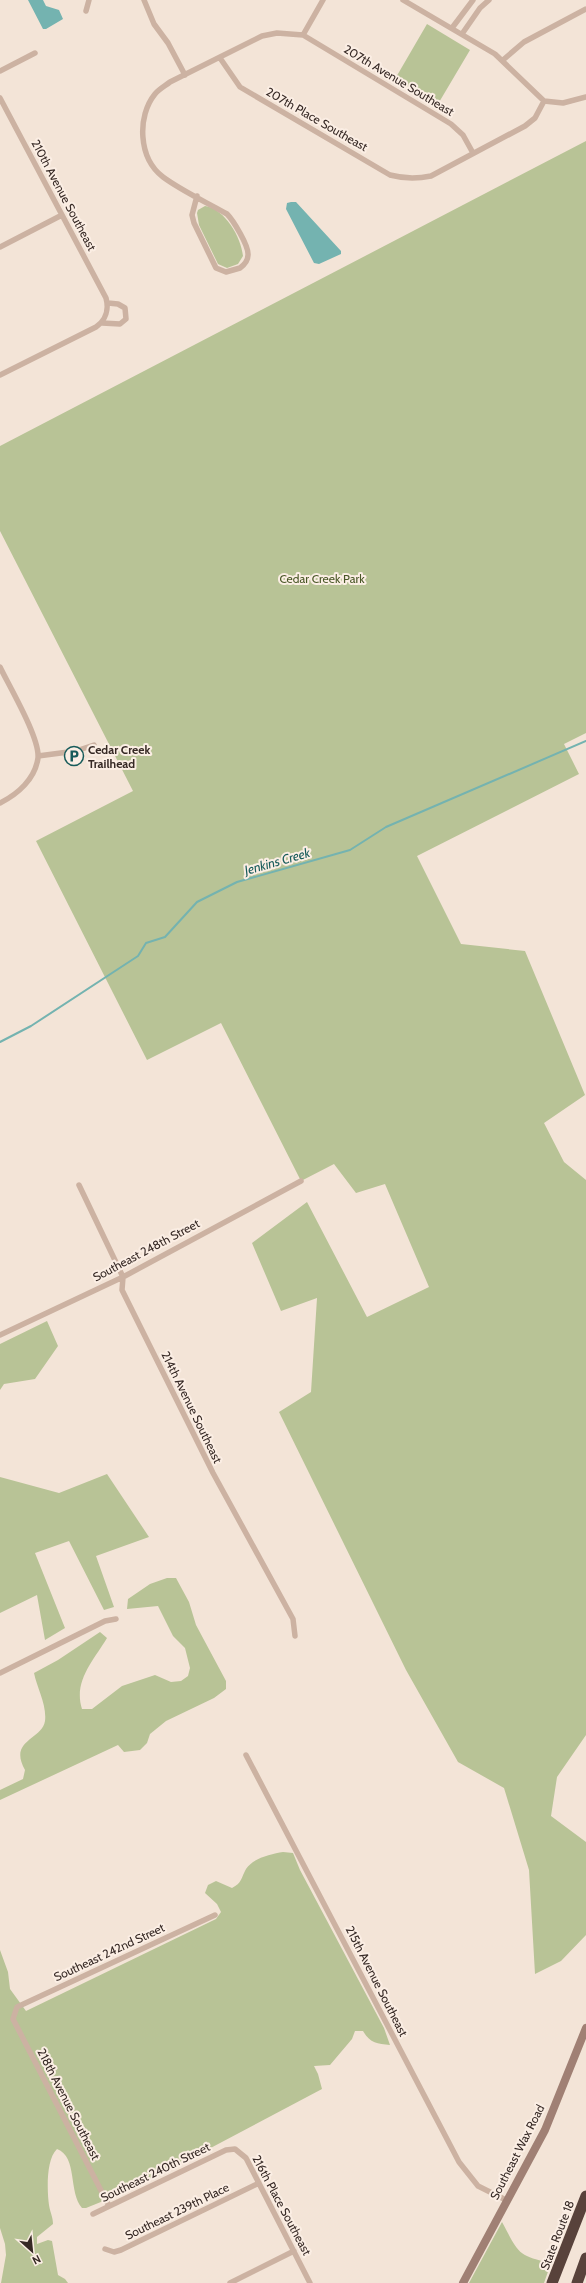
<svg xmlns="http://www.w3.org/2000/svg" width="586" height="2283" viewBox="0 0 586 2283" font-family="Cabin,sans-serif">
	<rect width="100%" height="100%" fill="#f3e4d7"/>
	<path fill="#b8c396" d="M 427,24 L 470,50 L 438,104 L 395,79 Z
		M 586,141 L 586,733 L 564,744 L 579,774 L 417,856 L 461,944 L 525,951 L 585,1095 L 544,1123 L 564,1162 L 586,1180 L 586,1735 L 557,1777 L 551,1816 L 586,1842 L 586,1935 L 561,1961 L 535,1974 L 529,1870 L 504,1788 L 458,1762 L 406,1670 L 279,1412 L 311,1392 L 317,1298 L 281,1311 L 252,1243 L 307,1202 L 367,1317 L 429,1287 L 385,1184 L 356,1193 L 334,1164 L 301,1181 L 221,1023 L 147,1060 L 36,841 L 133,791 L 0,531 L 0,446 Z
		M 205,206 C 225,209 241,237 243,256 L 238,264 L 227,268 L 218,264 L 199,225 L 197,213 L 198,210 Z
		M 47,1321 L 58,1346 L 35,1379 L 4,1384 L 0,1390 L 0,1344 Z
		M 107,1474 L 149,1537 L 96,1556 L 114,1607 L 104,1610 L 69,1541 L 35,1553 L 65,1628 L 45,1640 L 37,1595 L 0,1613 L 0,1477 L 59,1493 Z
		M 167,1578 L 176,1578 L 189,1602 L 196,1625 L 226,1681 L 226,1689 L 214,1698 L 166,1721 L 150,1734 L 147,1743 L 140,1750 L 124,1752 L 118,1745 L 0,1800 L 0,1790 L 23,1779 L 25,1770 C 8,1740 42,1740 45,1721 C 47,1705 37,1688 34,1673 L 58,1660 L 100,1632 L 107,1638 C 94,1660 73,1681 82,1709 L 92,1709 L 122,1686 L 155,1675 L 171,1682 L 181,1681 L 188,1676 L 190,1668 L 185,1648 L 173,1636 L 158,1606 L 127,1609 L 128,1599 L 150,1584 Z
		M 283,1852 L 293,1853 L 300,1870 L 384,2028 L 390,2045 C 377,2044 370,2043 363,2031 L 355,2031 L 352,2039 L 330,2065 L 314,2066 L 318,2074 L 322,2089 L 133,2189 L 86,2208 L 82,2208 C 68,2192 78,2157 57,2149 C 46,2159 47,2191 49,2205 C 50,2212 53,2217 53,2224 L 37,2237 L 37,2244 L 48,2240 L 52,2241 L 58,2275 L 65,2279 L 68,2283 L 1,2283 L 6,2255 L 5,2244 L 0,2228 L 0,1950 L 8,1972 L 10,1989 L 26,2011 L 216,1919 L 221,1912 L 217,1904 L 205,1893 L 208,1885 L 216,1881 L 232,1888 C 242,1883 241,1878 246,1869 C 253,1858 271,1854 283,1852 Z
		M 502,2222 C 519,2253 516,2255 551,2263 L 544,2283 L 469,2283 Z"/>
	<path fill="#74b3b0" d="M 28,0 L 43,0 L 46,6 L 59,10 L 63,19 L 46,29 L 43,29 Z
		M 291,202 L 296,202 L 341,251 L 341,254 L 319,264 L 314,263 L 286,209 L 287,203 Z"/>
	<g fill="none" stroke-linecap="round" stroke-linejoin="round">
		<path stroke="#74b3b0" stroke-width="2" d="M 0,1042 L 31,1026 L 138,956 L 146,943 L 165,937 L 197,902 L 237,882 L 350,850 L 386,827 L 586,741"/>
		<path stroke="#ccb2a2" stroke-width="5.5" d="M 144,0 L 154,24 L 168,43 L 185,75
			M 403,0 L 495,54 L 544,101
			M 86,11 L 89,0
			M 452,28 L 473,0
			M 462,34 L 480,8 L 489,0
			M 303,35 L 323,0
			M 220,58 L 240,87 L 390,175 C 405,179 416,179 431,176 L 525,126 L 535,118 L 544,101
			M 503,60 L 524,42 L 586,9
			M 0,71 L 35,53
			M 0,98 L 106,298 C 109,309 106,320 96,327 L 0,375
			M 544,101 L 563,103 L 586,97
			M 197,196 L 192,215 L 194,223 L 216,268 L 226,272 L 240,268 C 244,265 248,261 248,255 C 249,246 233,220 227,214 C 206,202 182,191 163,177 C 138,158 137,116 155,94 C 159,89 165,86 170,82 L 262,36 L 277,33 L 303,35 L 451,124 L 463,135 L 473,153
			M 0,247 L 62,215
			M 102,323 L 120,324 L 126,319 L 125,308 L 118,304 L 108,303
			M 0,667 C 9,686 40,738 38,758 C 35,779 18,794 0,803
			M 38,756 L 76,751 L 94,745
			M 79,1185 L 123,1277 L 122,1290 L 213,1473 L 293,1619 L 295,1636
			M 0,1335 L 123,1277 L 301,1181
			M 0,1673 L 105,1621 L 116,1619
			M 246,1755 L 459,2162 L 478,2186 L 506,2200
			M 109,2206 L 13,2019 L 17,2007 L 215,1915
			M 93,2214 L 226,2150 L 235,2149 L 246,2158 L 310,2283
			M 105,2249 L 114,2252 L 121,2250 L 259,2183
			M 230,2283 L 294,2251"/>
		<path stroke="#a08074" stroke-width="8" d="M 463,2283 L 545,2130 L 586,2028"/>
		<path stroke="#58423b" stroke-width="11" d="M 552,2283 L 586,2196
			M 577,2283 L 586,2258"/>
	</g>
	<defs>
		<symbol id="parking-ring" viewBox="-11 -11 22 22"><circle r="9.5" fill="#fbeee4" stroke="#175b5a" stroke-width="1.5"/><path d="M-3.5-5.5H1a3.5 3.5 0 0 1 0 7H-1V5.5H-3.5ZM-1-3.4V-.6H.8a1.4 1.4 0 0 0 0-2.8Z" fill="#175b5a"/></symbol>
	</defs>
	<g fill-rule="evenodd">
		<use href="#parking-ring" x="63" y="745" width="22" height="22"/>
	</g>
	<g text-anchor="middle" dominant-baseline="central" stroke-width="4" stroke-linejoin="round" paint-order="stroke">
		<g font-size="12" fill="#362925" stroke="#fbeee4">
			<text transform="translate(399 80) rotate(31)">207th Avenue Southeast</text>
			<text transform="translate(317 119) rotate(30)">207th Place Southeast</text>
			<text transform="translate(64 195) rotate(62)">210th Avenue Southeast</text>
			<text transform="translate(146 1250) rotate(-28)">Southeast 248th Street</text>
			<text transform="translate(192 1407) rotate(64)">214th Avenue Southeast</text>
			<text transform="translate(109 1952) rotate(-25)">Southeast 242nd Street</text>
			<text transform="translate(377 1981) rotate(63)">215th Avenue Southeast</text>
			<text transform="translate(69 2104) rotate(63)">218th Avenue Southeast</text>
			<text transform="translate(517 2152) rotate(-63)">Southeast Wax Road</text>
			<text transform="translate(155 2172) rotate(-26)">Southeast 240th Street</text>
			<text transform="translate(282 2205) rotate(62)">216th Place Southeast</text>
			<text transform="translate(177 2211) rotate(-26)">Southeast 239th Place</text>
			<text transform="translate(557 2235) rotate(-69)">State Route 18</text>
		</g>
		<g font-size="12" fill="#495727" stroke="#fbeee4">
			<text x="322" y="578">Cedar Creek Park</text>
		</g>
		<g font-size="12" font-weight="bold" fill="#362925" stroke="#fbeee4" text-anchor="start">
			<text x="88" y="749">Cedar Creek<tspan x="88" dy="14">Trailhead</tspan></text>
		</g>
		<g font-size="13" font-style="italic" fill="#175b5a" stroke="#fbeee4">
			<text transform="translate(277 861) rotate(-16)">Jenkins Creek</text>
		</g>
	</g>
	<g transform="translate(32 2251) rotate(153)" stroke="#fbeee4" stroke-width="3" paint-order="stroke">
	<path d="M0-3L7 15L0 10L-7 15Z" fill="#362925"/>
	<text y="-6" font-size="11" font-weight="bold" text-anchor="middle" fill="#362925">N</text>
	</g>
</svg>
